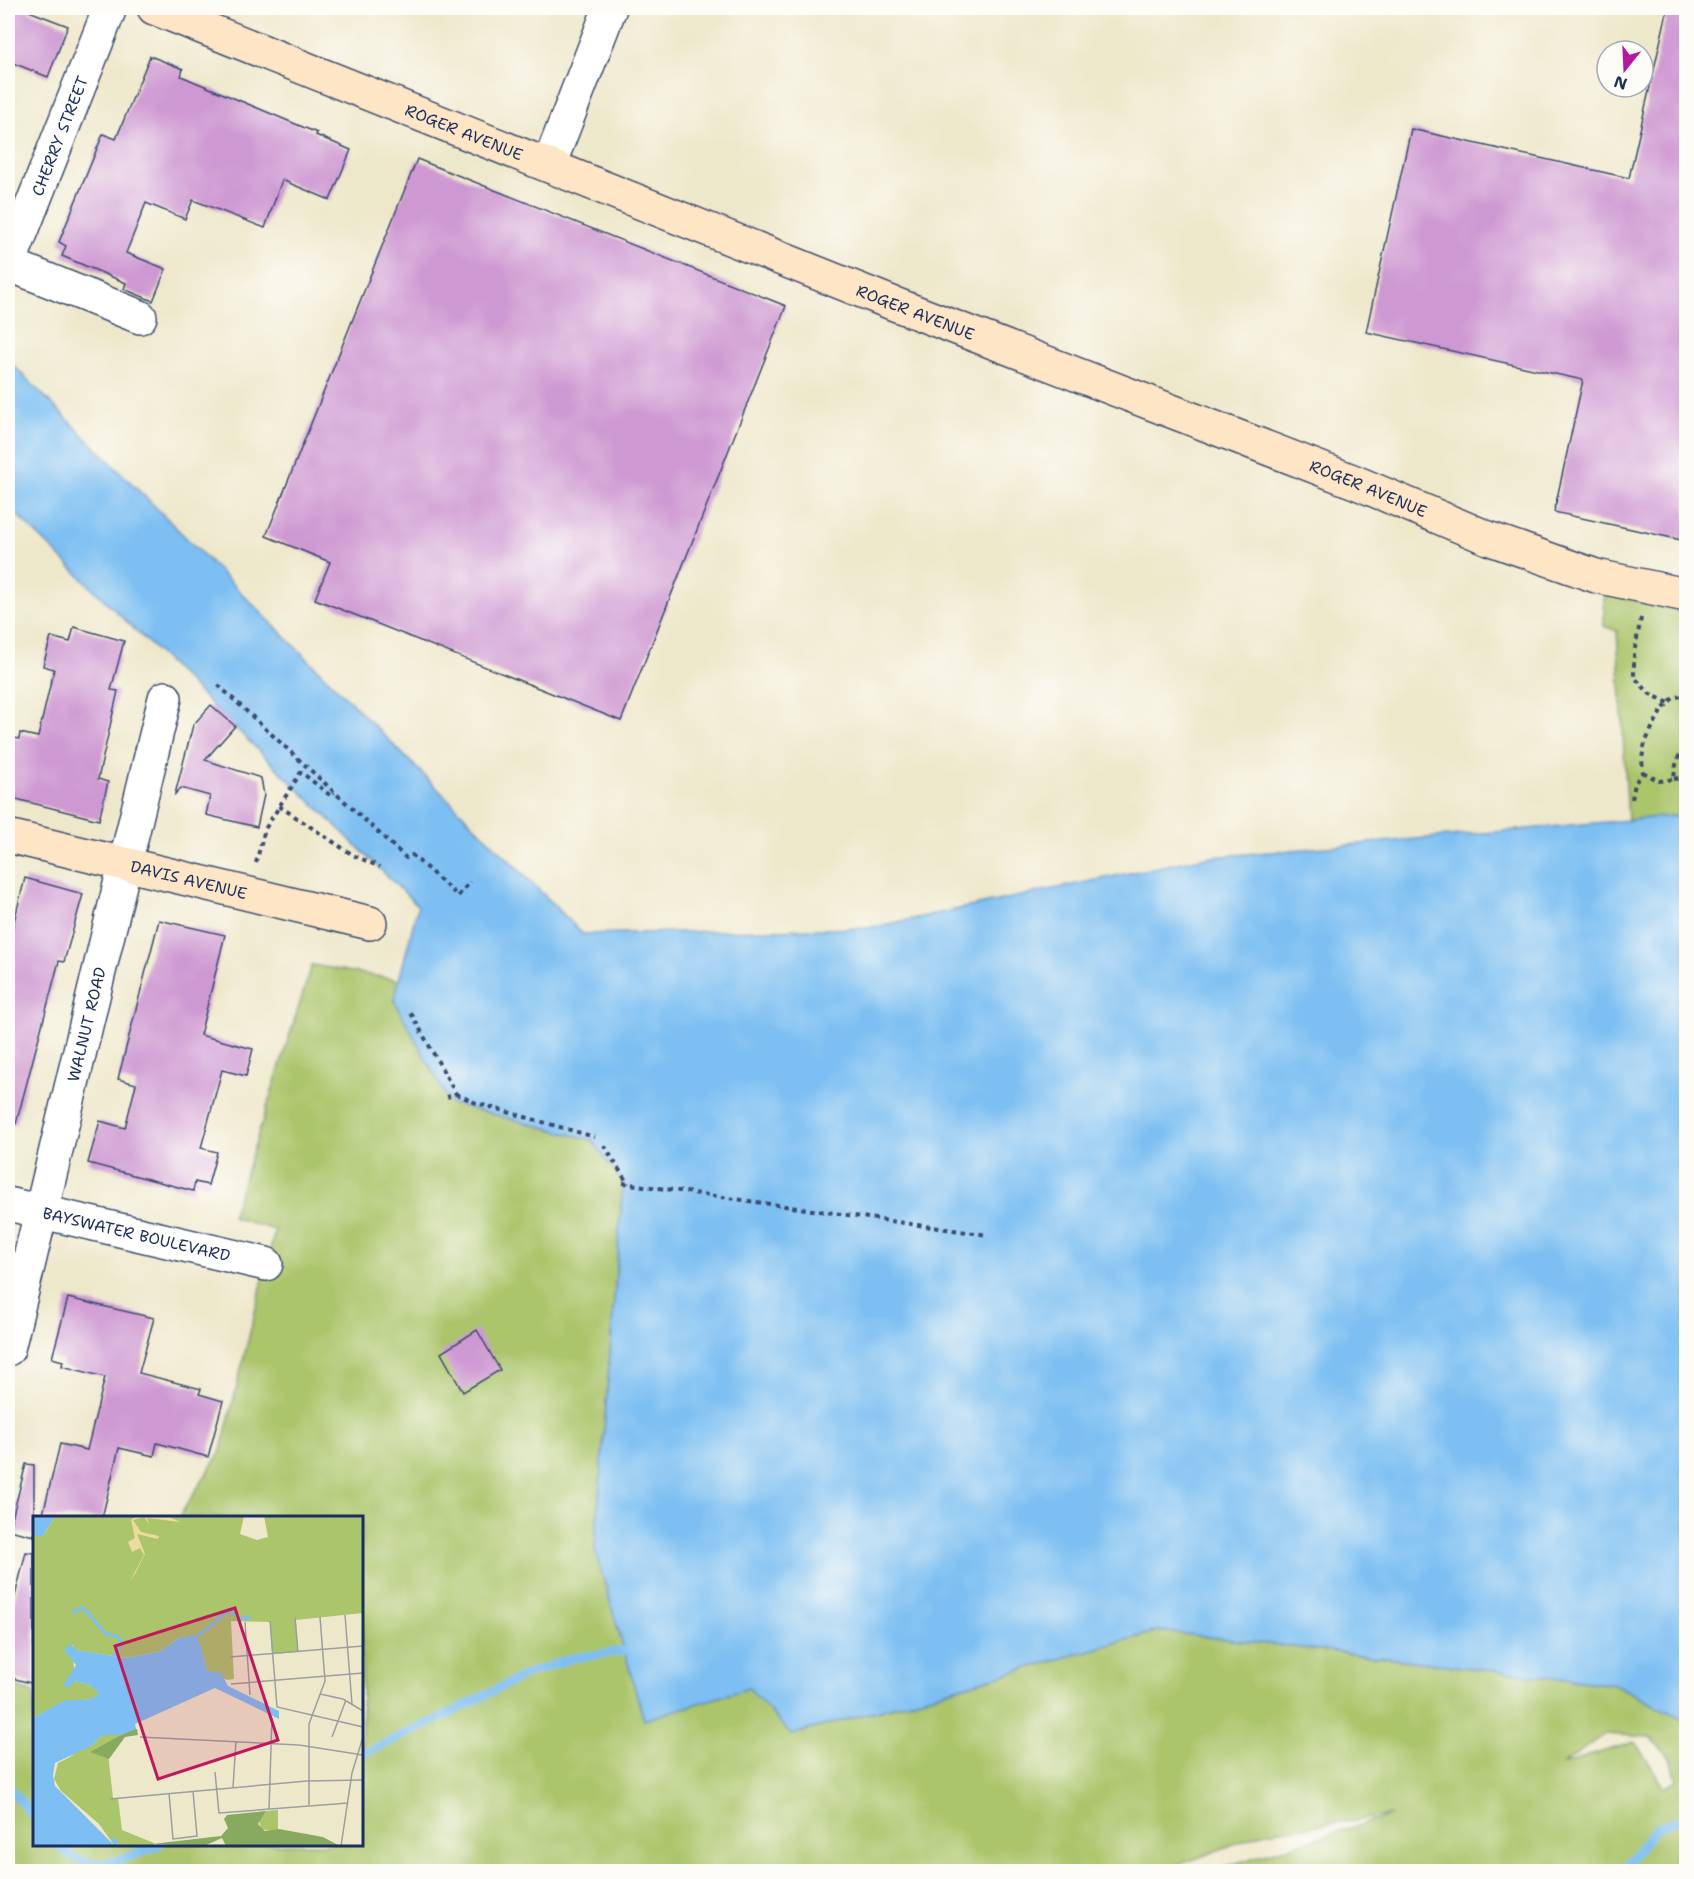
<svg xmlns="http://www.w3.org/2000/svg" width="1694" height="1879" viewBox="0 0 1694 1879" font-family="'Shantell Sans',sans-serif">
	<rect width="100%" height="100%" fill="#fdfcf7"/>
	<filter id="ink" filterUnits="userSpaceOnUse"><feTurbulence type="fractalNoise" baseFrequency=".0167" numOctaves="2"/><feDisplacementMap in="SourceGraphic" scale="12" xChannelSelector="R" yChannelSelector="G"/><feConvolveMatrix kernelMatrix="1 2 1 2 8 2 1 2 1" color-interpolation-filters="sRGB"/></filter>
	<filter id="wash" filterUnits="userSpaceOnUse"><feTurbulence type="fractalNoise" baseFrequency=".008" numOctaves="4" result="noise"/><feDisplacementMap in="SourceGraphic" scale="24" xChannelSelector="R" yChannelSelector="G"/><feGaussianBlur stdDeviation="1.35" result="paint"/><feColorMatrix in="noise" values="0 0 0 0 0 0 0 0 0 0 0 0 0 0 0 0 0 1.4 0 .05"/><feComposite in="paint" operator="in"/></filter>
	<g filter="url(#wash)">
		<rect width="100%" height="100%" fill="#eee8cb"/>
		<path fill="#abc56b" stroke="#637a64" stroke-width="1.5" fill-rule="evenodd" d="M 1604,593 L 1686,613 L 1686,815 L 1628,820 L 1617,631 L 1604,626 Z
			M 312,965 L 399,980 L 394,1000 L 450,1103 L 592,1140 L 623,1183 L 595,1549 L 644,1719 L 749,1688 L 792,1735 L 1158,1631 L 1616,1685 L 1686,1721 L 1686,1871 L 1211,1871 L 1392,1815 L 1266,1832 L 1160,1872 L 8,1872 L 8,1684 L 34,1693 L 34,1844 L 362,1844 L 362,1518 L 179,1517 L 221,1451 L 275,1230 L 232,1217 ZM 1606,1734 L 1650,1737 L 1670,1758 L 1677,1779 L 1665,1788 L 1635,1742 L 1562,1764 Z"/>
		<path fill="#7dbff2" stroke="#4c77a8" stroke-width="1.5" d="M 8,360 L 583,934 L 869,928 L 1201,858 L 1686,815 L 1686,1721 L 1616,1685 L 1158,1631 L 791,1735 L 749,1688 L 644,1720 L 595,1549 L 623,1183 L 592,1140 L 450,1103 L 394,1000 L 418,906 L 8,506 Z"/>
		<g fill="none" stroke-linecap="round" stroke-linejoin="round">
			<path stroke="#7dbff2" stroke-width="9" d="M 362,1754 L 439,1719 L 527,1674 L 573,1658 L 624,1651
				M 8,1786 L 34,1817
				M 58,1844 C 67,1855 81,1862 95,1864 C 107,1866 149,1850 160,1844
				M 1620,1872 L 1657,1827 L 1686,1817"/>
		</g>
		<g id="blocks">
			<path fill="#ce98d2" d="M 8,8 L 21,8 L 68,26 L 48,77 L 8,61 Z
				M 1668,8 L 1686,8 L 1686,541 L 1554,512 L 1583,380 L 1366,332 L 1411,129 L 1629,178 Z
				M 150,56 L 183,69 L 181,76 L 317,133 L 316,135 L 351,150 L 330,200 L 282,180 L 265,228 L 193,200 L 185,219 L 146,203 L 126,253 L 166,269 L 153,301 L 124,289 L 126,283 L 62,256 L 66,246 L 59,242 L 103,134 L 116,139 Z
				M 417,159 L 786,306 L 621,721 L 315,599 L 330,562 L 266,536 Z
				M 74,627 L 124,641 L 111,690 L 118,691 L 98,779 L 108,782 L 99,820 L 8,797 L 8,737 L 19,739 L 20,733 L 38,737 L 54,669 L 43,666 L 51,637 L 70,642 Z
				M 211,705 L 235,726 L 205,760 L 261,778 L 264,795 L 257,827 L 206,815 L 210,796 L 181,788 L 175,794 L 193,725 Z
				M 25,878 L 83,894 L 64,962 L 59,961 L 16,1124 L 8,1123 L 8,945 Z
				M 159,920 L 225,935 L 200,1035 L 253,1049 L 246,1076 L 222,1070 L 201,1148 L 217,1152 L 208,1185 L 195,1182 L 193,1191 L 88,1163 L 100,1121 L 125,1128 L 136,1084 L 118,1079 Z
				M 68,1298 L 154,1318 L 139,1373 L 201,1389 L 199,1394 L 223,1401 L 208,1457 L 157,1443 L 154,1456 L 119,1448 L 102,1518 L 42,1518 L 60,1444 L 87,1450 L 105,1377 L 62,1366 L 63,1361 L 52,1358 Z
				M 477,1330 L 500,1370 L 463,1392 L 441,1353 Z
				M 26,1464 L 34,1465 L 34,1536 L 9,1530 Z
				M 26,1552 L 34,1553 L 34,1684 L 8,1677 L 8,1624 Z"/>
		</g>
	</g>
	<g filter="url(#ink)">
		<use href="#blocks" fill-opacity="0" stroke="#3b4b6e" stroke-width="1.5"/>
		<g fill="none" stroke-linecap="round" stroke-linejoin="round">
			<defs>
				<g id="street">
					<path d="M 549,165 L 610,8"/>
					<path d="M 8,264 L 140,317"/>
					<path id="s1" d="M 8,266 L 110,8"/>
					<path id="s2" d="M 8,1204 L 266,1264"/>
					<path id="s3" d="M 8,1349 L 165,698"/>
				</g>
				<g id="secondary">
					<path id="s4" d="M 154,8 L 892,303 L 1355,482 L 1488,538 L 1596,576 L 1686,595"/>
					<path id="s5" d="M 8,836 L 370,923"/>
				</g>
			</defs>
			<use href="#street" stroke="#3b4b6e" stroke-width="36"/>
			<use href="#secondary" stroke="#3b4b6e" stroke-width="36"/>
			<path stroke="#3b4b6e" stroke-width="4" stroke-dasharray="4.5 4.5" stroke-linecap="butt" d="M 1641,618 L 1634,653 L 1634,677 L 1650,694 L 1669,703
				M 218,685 L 406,858 L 412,855 L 458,896 L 470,882
				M 1643,772 L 1659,781 L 1674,779 C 1675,765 1678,755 1686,744
				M 1674,779 L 1686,777
				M 1632,799 L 1635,783 L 1643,772 L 1642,758 L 1645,743 L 1652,728 L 1662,710 L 1674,697 L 1686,696
				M 279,806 L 353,855 L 380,867
				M 256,863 L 265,829 L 301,772 L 331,796 L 334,792
				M 411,1013 L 456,1094 L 447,1097
				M 456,1094 L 476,1103 L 595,1137
				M 604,1145 L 628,1184
				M 623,1183 L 988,1235"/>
			<use href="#street" stroke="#fff" stroke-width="33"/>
			<use href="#secondary" stroke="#fde5c5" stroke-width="33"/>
		</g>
	</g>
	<g text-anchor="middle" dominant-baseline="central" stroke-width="5" stroke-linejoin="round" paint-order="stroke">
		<g font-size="16" fill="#1b2f5e" stroke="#fdfcf7">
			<text stroke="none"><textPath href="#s4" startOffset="334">ROGER AVENUE</textPath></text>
			<text stroke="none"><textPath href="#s1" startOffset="140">CHERRY STREET</textPath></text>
			<text stroke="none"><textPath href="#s4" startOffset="820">ROGER AVENUE</textPath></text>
			<text stroke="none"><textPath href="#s4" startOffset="1306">ROGER AVENUE</textPath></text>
			<text stroke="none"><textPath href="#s5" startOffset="186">DAVIS AVENUE</textPath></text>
			<text stroke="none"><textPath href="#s3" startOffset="334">WALNUT ROAD</textPath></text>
			<text stroke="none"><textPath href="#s2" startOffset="132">BAYSWATER BOULEVARD</textPath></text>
		</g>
	</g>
	<g transform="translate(33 1516)">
		<rect width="330" height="330" fill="#eee8cb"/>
		<path d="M 22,0 L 211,0 L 207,18 L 224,24 L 235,21 L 231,0 L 330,0 L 330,97 L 263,104 L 265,136 L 239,138 L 237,106 L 198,105 L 201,163 L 194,164 L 174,155 L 167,129 L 149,120 L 126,136 L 92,142 L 42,134 L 39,128 L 42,165 L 57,169 L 67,177 L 59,183 L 29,186 L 0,202 L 0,20 L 10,20 ZM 94,216 L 74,229 L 80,282 L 85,282 L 89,314 L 121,327 L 120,330 L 85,330 L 83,322 L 81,329 L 66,308 L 28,275 L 21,263 L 25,247 L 41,239 L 31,241 L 60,229 L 69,219 ZM 245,294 L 245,316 L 228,313 L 226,304 L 233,295 Z" fill="#abc56b"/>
		<path d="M 99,213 L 104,213 L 105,219 L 92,221 L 76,243 L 57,236 ZM 233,295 L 225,308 L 232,315 L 246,313 L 290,321 L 307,330 L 193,330 L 189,322 L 171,330 L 119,328 L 188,320 L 195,312 L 191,303 L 194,299 Z" fill="#88aa5f"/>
		<path d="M 104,0 L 135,0 L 147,6 L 114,2 L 116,8 L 111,1 L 100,4 L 108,16 L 126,20 L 125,23 L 104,18 L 112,38 L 102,58 L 97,65 L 111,39 L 107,32 L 99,36 L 95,26 L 102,22 L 98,4 Z" fill="#eeda9e"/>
		<path d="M 0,0 L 22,0 L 10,20 L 0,20 ZM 160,118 L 167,128 L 174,155 L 188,157 L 195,170 L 246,195 L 246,203 L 182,172 L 102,208 L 103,213 L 88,219 L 69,219 L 60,229 L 22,247 L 20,259 L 22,270 L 80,328 L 80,322 L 84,322 L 85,330 L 0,330 L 0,202 L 30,185 L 59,183 L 66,177 L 57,169 L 42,165 L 35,172 L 30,170 L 43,149 L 31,134 L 38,128 L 43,134 L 92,142 L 126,136 L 149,120 L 153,122 Z" fill="#7dbff2"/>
		<path fill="none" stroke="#7dbff2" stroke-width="3" d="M 39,96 L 51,92 L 73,118 L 84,120 L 89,127 L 80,140M 163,122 L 195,95 L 212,103 L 218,101"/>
		<path fill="none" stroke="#9a9e9f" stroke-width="1.5" d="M 312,99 L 319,188M 262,102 L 265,136M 237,105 L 244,191 L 330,211M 212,106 L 217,179M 197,141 L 330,130M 198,168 L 330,157M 287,178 L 310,183 L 330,195M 107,221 L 266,229 L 330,239M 299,221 L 313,184M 182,256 L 186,297 L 315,287M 200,271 L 203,225M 136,277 L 140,323 L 164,320 L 160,275M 77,283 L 274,265 L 330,264M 276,289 L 276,208 L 292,165 L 287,101M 236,293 L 239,202M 308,330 L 319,257 L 330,221"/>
		<path fill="#c2185b" fill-opacity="0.15" stroke="#c2185b" stroke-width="3" d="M 202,92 L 245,224 L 125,263 L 82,130 Z"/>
		<rect width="330" height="330" fill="none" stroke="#1b2f5e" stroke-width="3"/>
	</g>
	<rect width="1694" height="1879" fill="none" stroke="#fdfcf7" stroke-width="30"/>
	<g transform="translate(1625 69) rotate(198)"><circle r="28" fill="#fdfcf7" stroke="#a3aaba" stroke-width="1.5"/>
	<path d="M0-4.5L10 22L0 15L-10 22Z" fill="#b5179e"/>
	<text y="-9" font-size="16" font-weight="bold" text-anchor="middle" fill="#1b2f5e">N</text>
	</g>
</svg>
